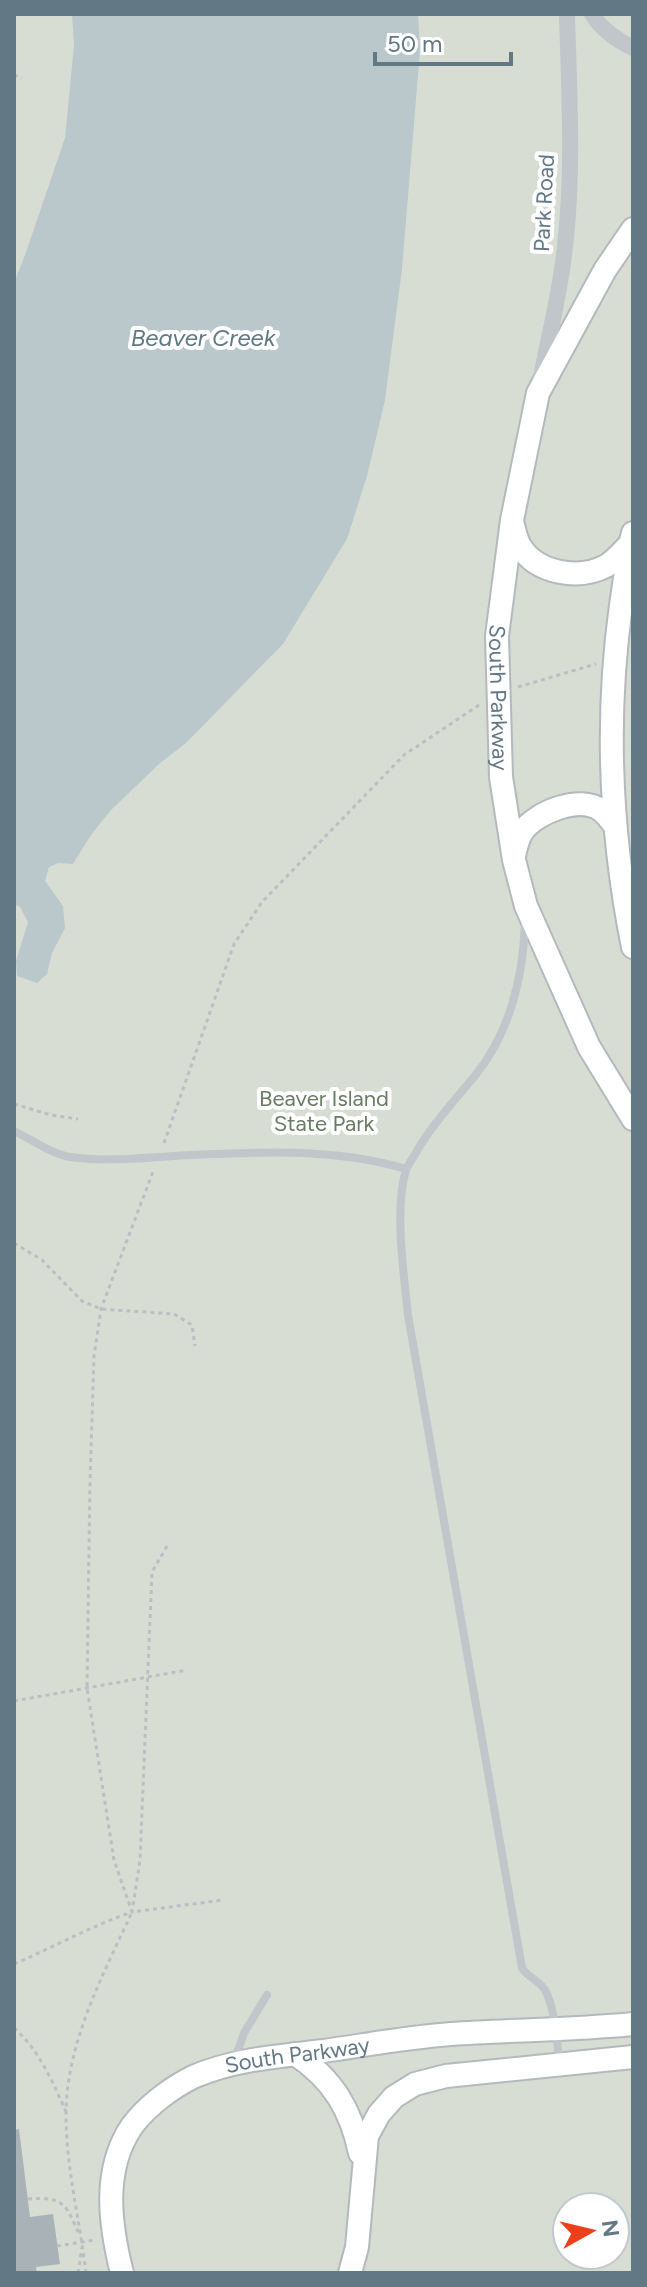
<svg xmlns="http://www.w3.org/2000/svg" width="647" height="2287" viewBox="0 0 647 2287" font-family="Figtree,sans-serif">
	<rect width="100%" height="100%" fill="#f6f6f2"/>
	<path fill="#d7ddd3" fill-rule="evenodd" d="M 14,14 L 633,14 L 633,2273 L 14,2273 ZM 567,2207 L 615,2207 L 615,2255 L 567,2255 Z"/>
	<path fill="#bac8cc" d="M 72,14 L 418,14 L 420,51 L 402,269 L 385,400 L 367,476 L 347,539 L 283,644 L 186,743 L 159,764 L 110,811 L 91,835 L 73,864 L 58,863 L 49,867 L 45,881 L 63,906 L 65,928 L 52,953 L 47,974 L 37,983 L 17,976 L 16,961 L 28,922 L 20,907 L 14,904 L 14,283 L 25,255 L 65,138 L 74,45 Z"/>
	<path fill="#a9b3b7" d="M 19,2129 L 30,2217 L 53,2214 L 60,2264 L 36,2267 L 37,2273 L 14,2273 L 14,2130 Z"/>
	<g fill="none" stroke-linecap="round" stroke-linejoin="round">
		<defs>
			<g id="secondary">
				<path id="s1" d="M 633,229 L 605,270 L 538,393 L 512,520 L 497,636 L 501,777 L 514,860 L 526,906 L 589,1047 L 633,1119"/>
				<path d="M 512,521 C 514,529 516,539 520,546 C 537,574 579,580 606,566 C 615,561 623,551 630,544"/>
				<path d="M 633,533 C 627,556 625,581 621,605 C 605,720 610,833 633,947"/>
				<path d="M 514,856 C 516,848 517,840 522,832 C 536,812 581,794 602,811 C 607,815 611,821 615,826"/>
				<path d="M 295,2054 C 333,2079 351,2110 360,2153"/>
				<path id="s2" d="M 122,2273 C 110,2225 102,2170 132,2126 C 147,2106 171,2088 193,2077 C 234,2059 281,2056 324,2051 C 366,2045 409,2037 451,2034 C 511,2030 572,2030 633,2024"/>
				<path d="M 350,2273 L 357,2247 L 367,2136 L 379,2114 L 394,2097 L 415,2084 L 446,2076 L 633,2057"/>
			</g>
		</defs>
		<use href="#secondary" stroke="#b3b9bd" stroke-width="26"/>
		<path stroke="#bcbfc1" stroke-width="3" stroke-dasharray="4 4" stroke-linecap="butt" d="M 14,75 L 22,78
			M 518,687 L 596,664
			M 14,1104 L 51,1115 L 78,1119
			M 164,1143 L 234,944 L 262,902 L 404,755 L 479,705
			M 14,1243 L 42,1260 L 82,1301 L 101,1309 L 174,1314 L 192,1325 L 195,1346
			M 167,1546 L 152,1572 L 140,1860 L 132,1912 L 223,1900
			M 14,1701 L 187,1670
			M 14,1964 C 54,1947 91,1926 132,1912 L 114,1860 L 87,1688 L 90,1481 L 94,1356 L 101,1309 L 154,1169
			M 14,2028 C 39,2050 53,2082 66,2112
			M 28,2199 C 65,2196 66,2205 80,2236
			M 57,2246 L 95,2240
			M 78,2273 L 82,2247
			M 86,2273 C 80,2221 66,2168 66,2115 C 66,2043 103,1975 132,1912"/>
		<path stroke="#c0c6c9" stroke-width="8" d="M 525,923 C 523,978 510,1033 474,1077 C 455,1100 434,1122 418,1149 C 415,1155 409,1163 406,1170 C 394,1208 404,1275 408,1315 L 522,1968 C 528,1978 539,1980 545,1990 C 555,2008 557,2040 559,2061
			M 14,1131 C 31,1139 51,1154 70,1157 C 104,1162 140,1158 174,1156 C 252,1152 331,1147 406,1169
			M 234,2062 L 244,2033 L 267,1995"/>
		<path stroke="#c0c6c9" stroke-width="16" d="M 592,14 C 600,28 618,41 633,48
			M 541,378 C 549,334 561,290 565,246 C 574,169 569,91 567,14"/>
		<use href="#secondary" stroke="#fff" stroke-width="22"/>
	</g>
	<g text-anchor="middle" dominant-baseline="central" stroke-width="8" stroke-linejoin="round" paint-order="stroke">
		<g font-size="22" fill="#637885" stroke="#fff">
			<text transform="translate(544 203) rotate(-87)">Park Road</text>
			<text stroke="none"><textPath href="#s1" startOffset="498">South Parkway</textPath></text>
			<text stroke="none"><textPath href="#s2" startOffset="338">South Parkway</textPath></text>
		</g>
		<g font-size="22" fill="#697b62" stroke="#fff">
			<text x="324" y="1098">Beaver Island<tspan x="324" dy="25">State Park</tspan></text>
		</g>
		<g font-size="24" font-style="italic" fill="#5f7a82" stroke="#fff">
			<text x="203" y="337">Beaver Creek</text>
		</g>
	</g>
	<rect width="647" height="2287" fill="none" stroke="#637885" stroke-width="32"/>
	<g transform="translate(591 2231) rotate(82)"><circle r="38" fill="#ffffff" stroke="#c1c9ce" stroke-width="2"/>
	<path d="M0-6L14 30L0 20L-14 30Z" fill="#ec401c"/>
	<text y="-12" font-size="22" font-weight="bold" text-anchor="middle" fill="#637885">N</text>
	</g>
	<path d="M375 52v12h136v-12" fill="none" stroke="#637885" stroke-width="4"/>
	<text x="387" y="52" font-size="24" fill="#637885" stroke="#ffffff" stroke-width="6" paint-order="stroke">50 m</text>
</svg>
